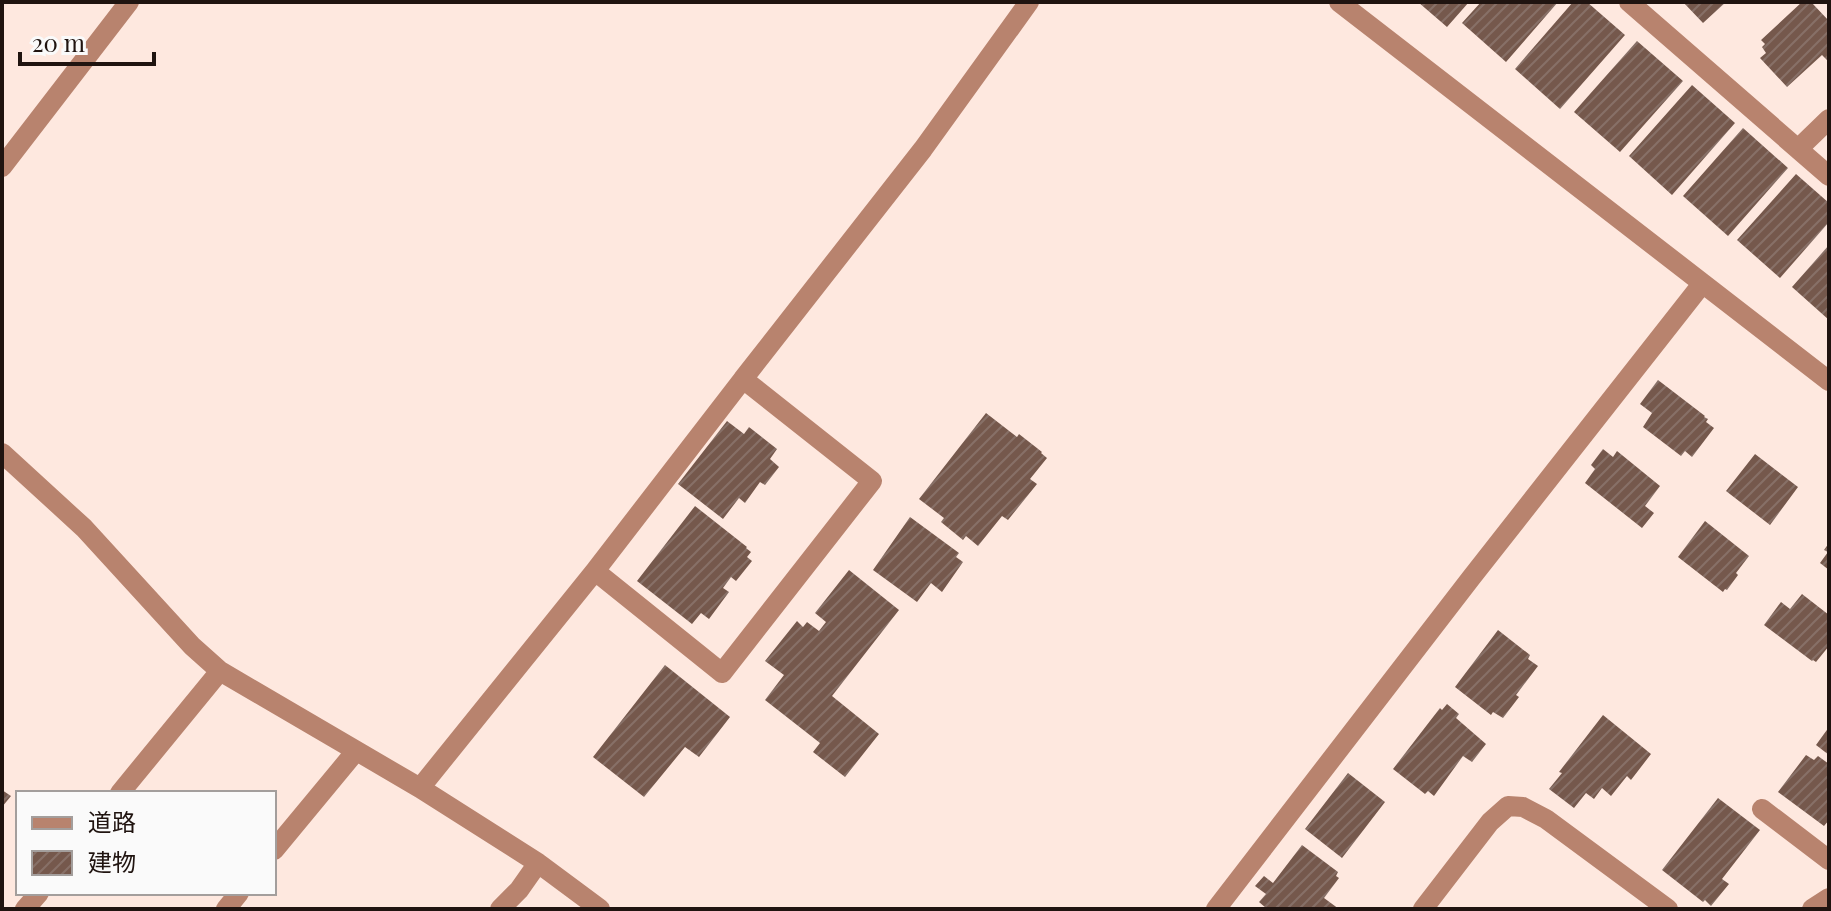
<svg xmlns="http://www.w3.org/2000/svg" width="1831" height="911" viewBox="0 0 1831 911" font-family="'Playfair Display','Noto Sans JP',serif">
	<defs>
		<pattern id="building-hatch" width="6" height="6" patternUnits="userSpaceOnUse" patternTransform="scale(2)"><rect width="6" height="6" fill="#75584c"/><path d="M-1 1l2-2M0 6l6-6M5 7l2-2" fill="none" stroke="#877067"/></pattern>
	</defs>
	<rect width="100%" height="100%" fill="#fee8df"/>
	<path fill="url(#building-hatch)" d="M 1418,2 L 1469,2 L 1447,27 Z
		M 1481,2 L 1558,2 L 1506,62 L 1462,23 Z
		M 1573,2 L 1587,2 L 1625,35 L 1560,109 L 1515,69 Z
		M 1683,2 L 1726,2 L 1703,23 Z
		M 1802,2 L 1808,2 L 1810,4 L 1812,3 L 1829,21 L 1829,62 L 1822,55 L 1787,87 L 1760,58 L 1766,53 L 1762,47 L 1765,44 L 1761,40 Z
		M 1637,41 L 1683,81 L 1620,152 L 1574,112 Z
		M 1692,85 L 1735,123 L 1672,195 L 1629,156 Z
		M 1743,128 L 1788,168 L 1728,236 L 1683,196 Z
		M 1796,174 L 1829,203 L 1829,222 L 1780,278 L 1737,240 Z
		M 1829,245 L 1829,320 L 1792,287 Z
		M 1658,380 L 1705,416 L 1704,417 L 1708,419 L 1706,422 L 1714,428 L 1692,457 L 1685,451 L 1681,456 L 1643,427 L 1652,413 L 1640,404 Z
		M 986,413 L 1017,437 L 1019,434 L 1042,452 L 1041,453 L 1047,458 L 1030,479 L 1037,484 L 1008,520 L 1002,516 L 978,546 L 966,536 L 963,540 L 941,522 L 944,518 L 919,499 Z
		M 727,421 L 744,434 L 749,427 L 777,449 L 770,459 L 779,467 L 765,485 L 760,482 L 745,503 L 739,498 L 723,519 L 678,484 Z
		M 1603,449 L 1613,457 L 1617,451 L 1660,486 L 1645,506 L 1654,513 L 1642,528 L 1585,483 L 1595,469 L 1591,465 Z
		M 1755,454 L 1798,487 L 1770,525 L 1726,491 Z
		M 695,506 L 747,547 L 746,548 L 751,552 L 747,557 L 752,561 L 736,581 L 731,577 L 723,588 L 729,592 L 709,619 L 701,613 L 692,624 L 637,581 Z
		M 910,517 L 959,553 L 956,557 L 963,562 L 942,592 L 931,583 L 917,602 L 873,570 Z
		M 1705,521 L 1749,556 L 1736,573 L 1738,575 L 1727,590 L 1725,589 L 1723,592 L 1678,557 Z
		M 1829,543 L 1829,570 L 1820,563 L 1828,552 L 1824,550 Z
		M 849,570 L 899,610 L 832,696 L 879,734 L 845,777 L 813,752 L 820,743 L 765,700 L 784,675 L 765,661 L 797,621 L 803,627 L 807,622 L 819,631 L 826,622 L 815,613 Z
		M 1802,594 L 1829,615 L 1829,646 L 1816,662 L 1813,660 L 1812,661 L 1764,625 L 1781,602 L 1790,609 Z
		M 1498,630 L 1530,655 L 1528,659 L 1538,666 L 1516,695 L 1519,697 L 1503,718 L 1493,712 L 1491,715 L 1455,687 Z
		M 665,665 L 730,717 L 699,757 L 685,747 L 644,797 L 593,757 Z
		M 1447,704 L 1459,714 L 1456,718 L 1486,744 L 1472,762 L 1463,756 L 1434,796 L 1428,791 L 1425,794 L 1393,769 L 1440,708 L 1442,710 Z
		M 1603,715 L 1651,754 L 1631,780 L 1627,776 L 1611,796 L 1602,788 L 1594,799 L 1586,793 L 1574,808 L 1549,789 L 1562,773 L 1559,772 Z
		M 1829,727 L 1829,755 L 1816,745 Z
		M 1806,755 L 1814,760 L 1818,756 L 1829,764 L 1829,820 L 1824,826 L 1778,792 Z
		M 1348,773 L 1385,802 L 1342,858 L 1305,829 Z
		M 2,790 L 11,796 L 2,807 Z
		M 1718,798 L 1760,830 L 1722,879 L 1729,884 L 1711,906 L 1705,900 L 1703,902 L 1662,870 Z
		M 1302,845 L 1338,872 L 1336,876 L 1339,878 L 1324,898 L 1339,909 L 1265,909 L 1266,908 L 1259,902 L 1266,894 L 1255,886 L 1264,876 L 1273,883 Z"/>
	<g fill="none" stroke-linecap="round" stroke-linejoin="round">
		<path stroke="#b8836e" stroke-width="20" d="M 1339,2 L 1829,381
			M 1629,2 L 1829,176
			M 1798,149 L 1829,119
			M 2,167 L 129,2
			M 743,379 L 923,149 L 1029,2
			M 2,453 L 84,528 L 192,646 L 220,671 L 420,788 L 538,863 L 600,909
			M 420,788 L 595,571 L 743,379 L 872,481 L 722,673 L 595,571
			M 120,793 L 220,671
			M 1762,809 L 1829,860
			M 274,850 L 356,751
			M 25,909 L 39,893
			M 226,909 L 239,893
			M 500,909 L 519,890 L 538,863
			M 1216,909 L 1471,578 L 1702,284
			M 1423,909 L 1490,822 L 1508,806 L 1523,807 L 1546,819 L 1668,909
			M 1812,909 L 1829,898"/>
	</g>
	<rect width="1831" height="911" fill="none" stroke="#201410" stroke-width="8"/>
	<rect x="16" y="791" width="260" height="104" fill="#fafafa" stroke="#a39e9c" stroke-width="2"/>
	<rect x="32" y="817" width="40" height="12" fill="#b8836e" stroke="#a39e9c" stroke-width="2"/>
	<text x="88" y="831" font-size="24" fill="#201410">道路</text>
	<rect x="32" y="851" width="40" height="24" fill="url(#building-hatch)" stroke="#a39e9c" stroke-width="2"/>
	<text x="88" y="871" font-size="24" fill="#201410">建物</text>
	<path d="M20 52v12h134v-12" fill="none" stroke="#201410" stroke-width="4"/>
	<text x="32" y="52" font-size="24" fill="#201410" stroke="#fafafa" stroke-width="6" paint-order="stroke">20 m</text>
</svg>
